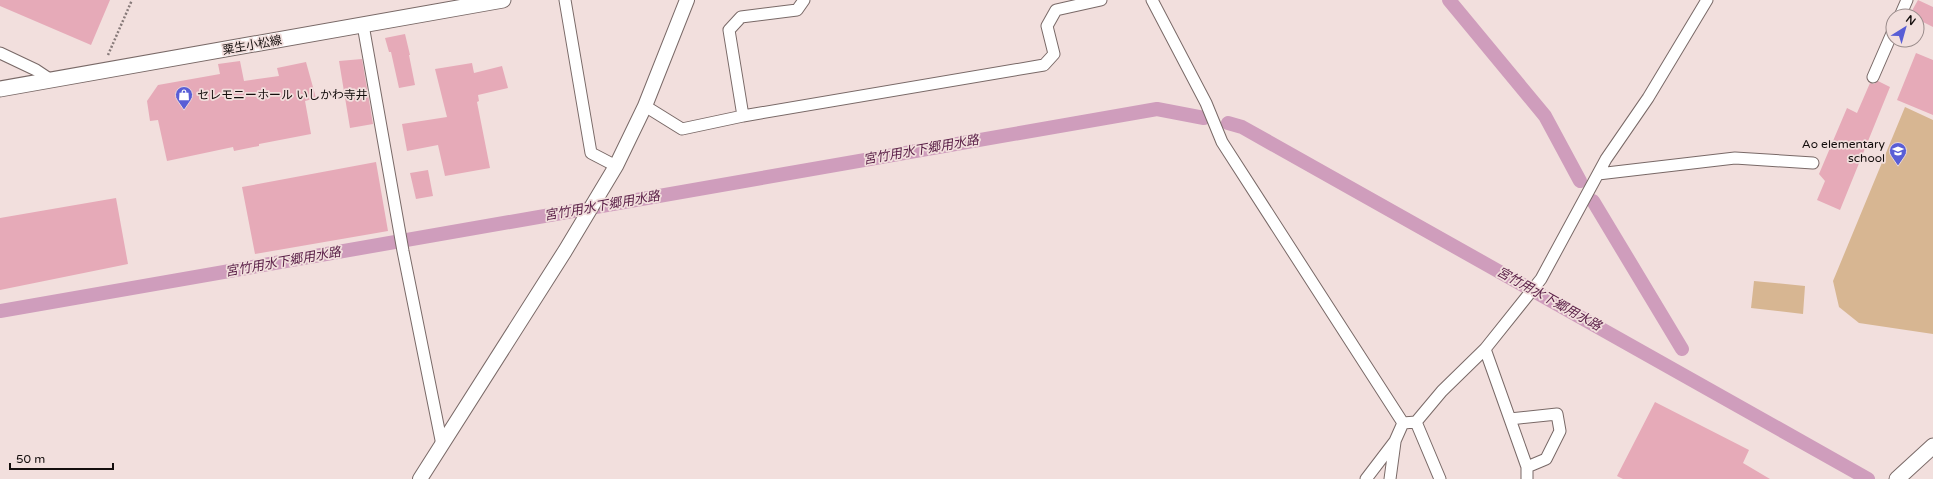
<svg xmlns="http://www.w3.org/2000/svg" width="1933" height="479" viewBox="0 0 1933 479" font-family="'Varela Round','Noto Sans JP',sans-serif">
	<rect width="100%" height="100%" fill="#f2dfdd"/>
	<path fill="#d7b692" d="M 1905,107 L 1933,120 L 1933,334 L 1859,323 L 1839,307 L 1833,281 Z
		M 1754,281 L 1805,286 L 1803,314 L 1751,308 Z"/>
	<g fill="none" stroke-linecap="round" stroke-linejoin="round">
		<path stroke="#cf9dbc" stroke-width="14" d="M 1449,0 L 1545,116 L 1580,181
			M 1228,123 L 1242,127 L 1868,479
			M 1593,201 L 1682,349
			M 0,311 L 1157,109 L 1204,118"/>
	</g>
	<path fill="#e6aab8" d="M 0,0 L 110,0 L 91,45 L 0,6 Z
		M 1918,0 L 1933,7 L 1933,27 L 1917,19 L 1917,16 L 1909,16 Z
		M 405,34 L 410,55 L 409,55 L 415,85 L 399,88 L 391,52 L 389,52 L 385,38 Z
		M 1916,53 L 1933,60 L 1933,115 L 1897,100 Z
		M 362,59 L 373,124 L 350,128 L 339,61 Z
		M 240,61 L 244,81 L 279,76 L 277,68 L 306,62 L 316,98 L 305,101 L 311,134 L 259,144 L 259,146 L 234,151 L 233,147 L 167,161 L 158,120 L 150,121 L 147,101 L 158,85 L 220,74 L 218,64 Z
		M 472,63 L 474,73 L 502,66 L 508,88 L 478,95 L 479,101 L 477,102 L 490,168 L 445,176 L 438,145 L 407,151 L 402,124 L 447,117 L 435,69 Z
		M 1878,81 L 1890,87 L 1840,210 L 1817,200 L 1825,181 L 1819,174 L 1847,108 L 1857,113 L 1870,83 L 1874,84 Z
		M 376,162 L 388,231 L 255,254 L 242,187 Z
		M 428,170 L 433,196 L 416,199 L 410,173 Z
		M 116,198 L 128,264 L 0,290 L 0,218 Z
		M 1655,402 L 1749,450 L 1743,463 L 1770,479 L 1623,479 L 1617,476 Z"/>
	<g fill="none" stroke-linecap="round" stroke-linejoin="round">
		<defs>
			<path id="minor" d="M 565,0 L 591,153 L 616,166
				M 1152,0 L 1206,103 L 1222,142 L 1403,423
				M 1900,16 L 1907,0
				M 363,25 L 403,251 L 442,445
				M 0,53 L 36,70 L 51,80
				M 1873,77 L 1893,31
				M 645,106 L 682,129 L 743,116 L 1044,65 L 1054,54 L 1047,26 L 1056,10 L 1101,0
				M 743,116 L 729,30 L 741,17 L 797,10 L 804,0
				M 1598,174 L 1735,158 L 1813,163
				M 1485,349 L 1527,467 L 1527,479
				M 1510,419 L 1557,414 L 1560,431 L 1546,459 L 1527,467
				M 1416,422 L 1440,479
				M 1403,423 L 1416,422 L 1442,391 L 1485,349 L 1541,279 L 1606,159 L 1648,98 L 1707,0
				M 1366,479 L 1395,441 L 1403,423
				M 1390,479 L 1395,442"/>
			<path id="tertiary" d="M 420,479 L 565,251 L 616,166 L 645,106 L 687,0"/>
			<path id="secondary" d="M 0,89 L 503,0
				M 1897,479 L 1933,446"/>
		</defs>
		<use href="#minor" stroke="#796967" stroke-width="13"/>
		<use href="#tertiary" stroke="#796967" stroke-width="16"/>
		<use href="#secondary" stroke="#796967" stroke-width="17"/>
		<path stroke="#877a79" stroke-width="2.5" stroke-dasharray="2 2" stroke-linecap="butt" d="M 108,55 L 132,0"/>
		<use href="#minor" stroke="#fff" stroke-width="11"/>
		<use href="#tertiary" stroke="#fff" stroke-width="14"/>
		<use href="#secondary" stroke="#fff" stroke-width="15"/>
	</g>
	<defs>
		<symbol id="shop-pin" viewBox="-11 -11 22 30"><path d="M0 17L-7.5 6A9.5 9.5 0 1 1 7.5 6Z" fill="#595ed6" stroke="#f2dfdd"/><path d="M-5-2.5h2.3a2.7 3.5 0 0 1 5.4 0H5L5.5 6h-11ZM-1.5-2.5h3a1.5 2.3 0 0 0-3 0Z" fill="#fff"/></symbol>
		<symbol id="school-pin" viewBox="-11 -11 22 30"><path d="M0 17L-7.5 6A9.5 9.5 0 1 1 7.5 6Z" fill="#595ed6" stroke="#f2dfdd"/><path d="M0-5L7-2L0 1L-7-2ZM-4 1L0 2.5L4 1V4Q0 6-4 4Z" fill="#fff"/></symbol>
	</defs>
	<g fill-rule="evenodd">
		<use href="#shop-pin" x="174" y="85" width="20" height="27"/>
		<use href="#school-pin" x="1888" y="141" width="20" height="27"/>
	</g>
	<g text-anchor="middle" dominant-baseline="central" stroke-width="3.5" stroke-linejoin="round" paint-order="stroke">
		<g font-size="12" fill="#140e0d" stroke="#f2dfdd">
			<text transform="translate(252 45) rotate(-10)">粟生小松線</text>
		</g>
		<g font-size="12" fill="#140e0d" stroke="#f2dfdd" text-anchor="start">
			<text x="197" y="95">セレモニーホール いしかわ寺井</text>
			<text x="1885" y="144" text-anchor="end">Ao elementary<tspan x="1885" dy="14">school</tspan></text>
		</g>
		<g font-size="13" font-style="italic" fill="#5b2048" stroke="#f2dfdd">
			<text transform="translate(921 150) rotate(-10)">宮竹用水下郷用水路</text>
			<text transform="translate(602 206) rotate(-10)">宮竹用水下郷用水路</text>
			<text transform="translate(283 262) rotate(-10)">宮竹用水下郷用水路</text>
			<text transform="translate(1549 299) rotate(29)">宮竹用水下郷用水路</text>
		</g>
	</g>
	<g transform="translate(1905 28) rotate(37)"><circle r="19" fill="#f2dfdd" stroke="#998b8a"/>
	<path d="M0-3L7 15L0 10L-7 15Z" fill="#595ed6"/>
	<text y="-6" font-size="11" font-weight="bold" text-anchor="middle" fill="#140e0d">N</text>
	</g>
	<path d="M10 463v6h103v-6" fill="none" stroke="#140e0d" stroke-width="2"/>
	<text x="16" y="463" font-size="12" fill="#140e0d" stroke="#f2dfdd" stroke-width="3" paint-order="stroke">50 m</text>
</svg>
